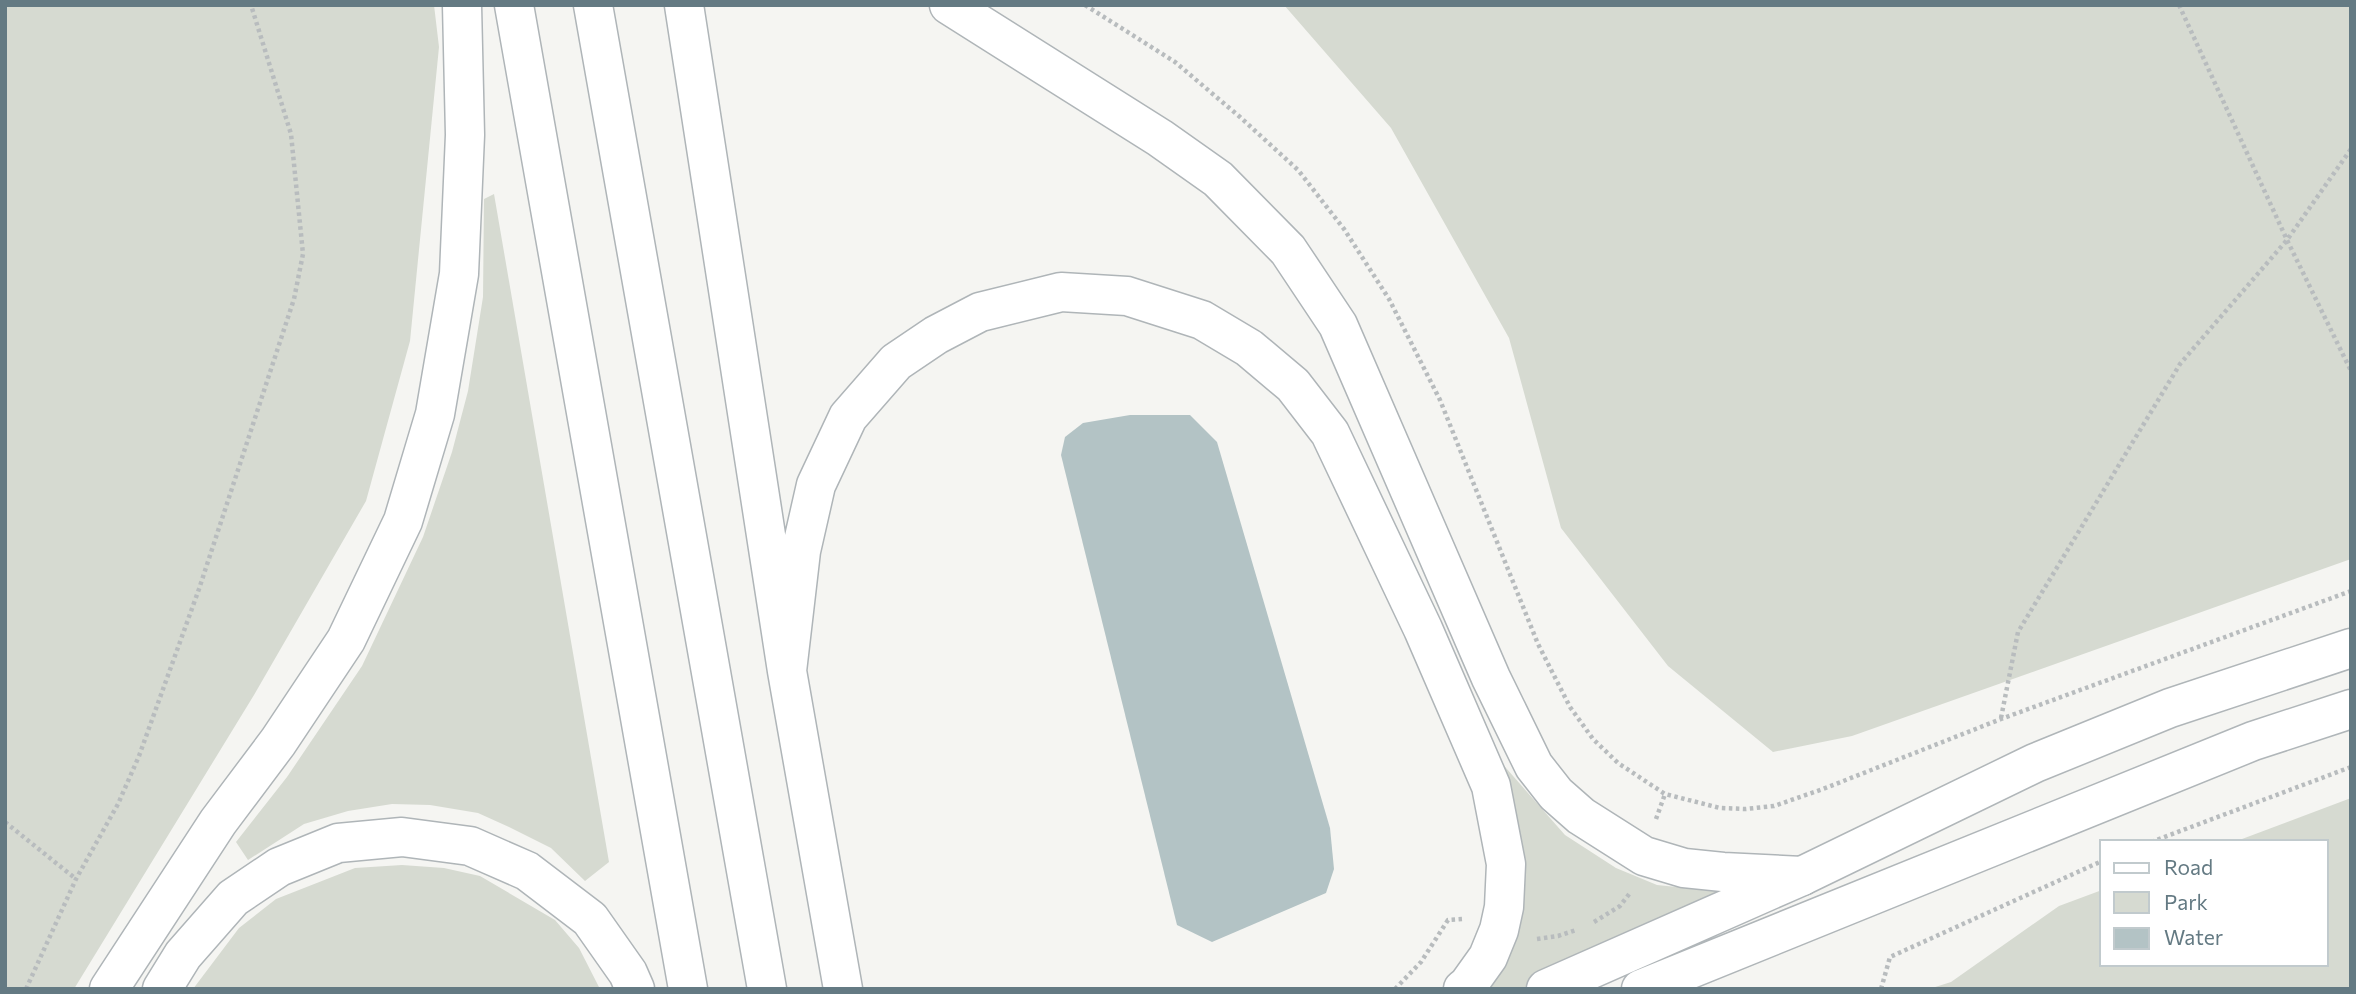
<svg xmlns="http://www.w3.org/2000/svg" width="2356" height="994" viewBox="0 0 2356 994" font-family="Commissioner,sans-serif">
	<rect width="100%" height="100%" fill="#f5f5f2"/>
	<path fill="#d6dad1" d="M 5,5 L 434,5 L 439,47 L 410,341 L 366,501 L 254,695 L 74,989 L 5,989 Z
		M 1284,5 L 2351,5 L 2351,559 L 1852,736 L 1773,752 L 1668,666 L 1561,528 L 1509,338 L 1391,128 Z
		M 494,194 L 609,862 L 585,881 L 551,848 L 509,827 L 478,813 L 430,805 L 392,804 L 348,811 L 304,824 L 248,860 L 236,842 L 287,777 L 362,666 L 423,537 L 452,452 L 468,391 L 483,297 L 484,199 Z
		M 1499,760 L 1565,835 L 1616,868 L 1657,885 L 1716,891 L 1719,899 L 1525,989 L 1483,989 Z
		M 2351,798 L 2351,989 L 1929,989 L 1951,982 L 2059,906 L 2102,890 L 2102,964 L 2326,964 L 2326,842 L 2234,842 Z
		M 402,865 L 444,868 L 480,876 L 555,920 L 579,948 L 600,989 L 193,989 L 239,928 L 276,899 L 355,868 Z"/>
	<path fill="#b3c3c5" d="M 1130,415 L 1190,415 L 1217,442 L 1330,828 L 1334,869 L 1326,893 L 1212,942 L 1177,925 L 1061,455 L 1065,437 L 1083,423 Z"/>
	<g fill="none" stroke-linecap="round" stroke-linejoin="round">
		<defs>
			<path id="primary" d="M 1546,989 L 1802,876 L 2035,763 L 2170,708 L 2351,648
				M 1641,989 L 2253,741 L 2351,709"/>
			<path id="motorway" d="M 514,5 L 688,989
				M 593,5 L 767,989
				M 684,5 L 787,671 L 843,989
				M 949,5 L 1160,138 L 1218,179 L 1288,250 L 1338,325 L 1491,678 L 1534,766 L 1556,794 L 1581,816 L 1644,856 L 1684,868 L 1723,872 L 1802,876
				M 787,671 L 801,551 L 816,485 L 848,417 L 896,362 L 936,335 L 980,312 L 1061,292 L 1127,296 L 1202,320 L 1249,348 L 1293,385 L 1330,433 L 1423,629 L 1491,786 L 1506,864 L 1504,907 L 1499,930 L 1488,957 L 1468,985 L 1463,989
				M 109,989 L 218,822 L 278,742 L 346,640 L 403,521 L 435,414 L 459,274 L 465,135 L 462,5
				M 162,989 L 183,955 L 233,898 L 279,867 L 338,843 L 402,837 L 470,846 L 527,871 L 590,919 L 628,973 L 635,989"/>
		</defs>
		<use href="#primary" stroke="#b0b6b9" stroke-width="41"/>
		<use href="#motorway" stroke="#afb5b8" stroke-width="41"/>
		<path stroke="#b8bcbe" stroke-width="4.5" stroke-dasharray="3.5 3.5" stroke-linecap="butt" d="M 1085,5 L 1175,62 L 1240,117 L 1298,170 L 1344,229 L 1389,299 L 1440,400 L 1538,644 L 1570,707 L 1593,739 L 1618,763 L 1665,794 L 1720,808 L 1746,809 L 1774,806 L 1823,789 L 2001,719 L 2351,591
			M 2179,5 L 2287,240 L 2351,371
			M 2001,718 L 2018,632 L 2180,364 L 2287,240 L 2351,149
			M 1656,819 L 1665,794
			M 5,822 L 76,879
			M 2151,842 L 2351,767
			M 1594,922 L 1620,906 L 1630,893
			M 1537,939 L 1558,936 L 1576,930
			M 26,989 L 76,879 L 118,804 L 139,756 L 199,589 L 294,299 L 303,254 L 291,134 L 251,5
			M 1395,989 L 1421,962 L 1448,920 L 1462,919
			M 1881,989 L 1890,957 L 2102,861"/>
		<use href="#primary" stroke="#fff" stroke-width="38"/>
		<use href="#motorway" stroke="#fff" stroke-width="38"/>
	</g>
	<rect width="2356" height="994" fill="none" stroke="#647a83" stroke-width="14"/>
	<rect x="2100" y="840" width="228" height="126" fill="#ffffff" stroke="#c1cacd" stroke-width="2"/>
	<rect x="2114" y="863" width="35" height="10" fill="#ffffff" stroke="#c1cacd" stroke-width="2"/>
	<text x="2164" y="875" font-size="21" fill="#647a83">Road</text>
	<rect x="2114" y="892" width="35" height="21" fill="#d6dad1" stroke="#c1cacd" stroke-width="2"/>
	<text x="2164" y="910" font-size="21" fill="#647a83">Park</text>
	<rect x="2114" y="928" width="35" height="21" fill="#b3c3c5" stroke="#c1cacd" stroke-width="2"/>
	<text x="2164" y="945" font-size="21" fill="#647a83">Water</text>
</svg>
